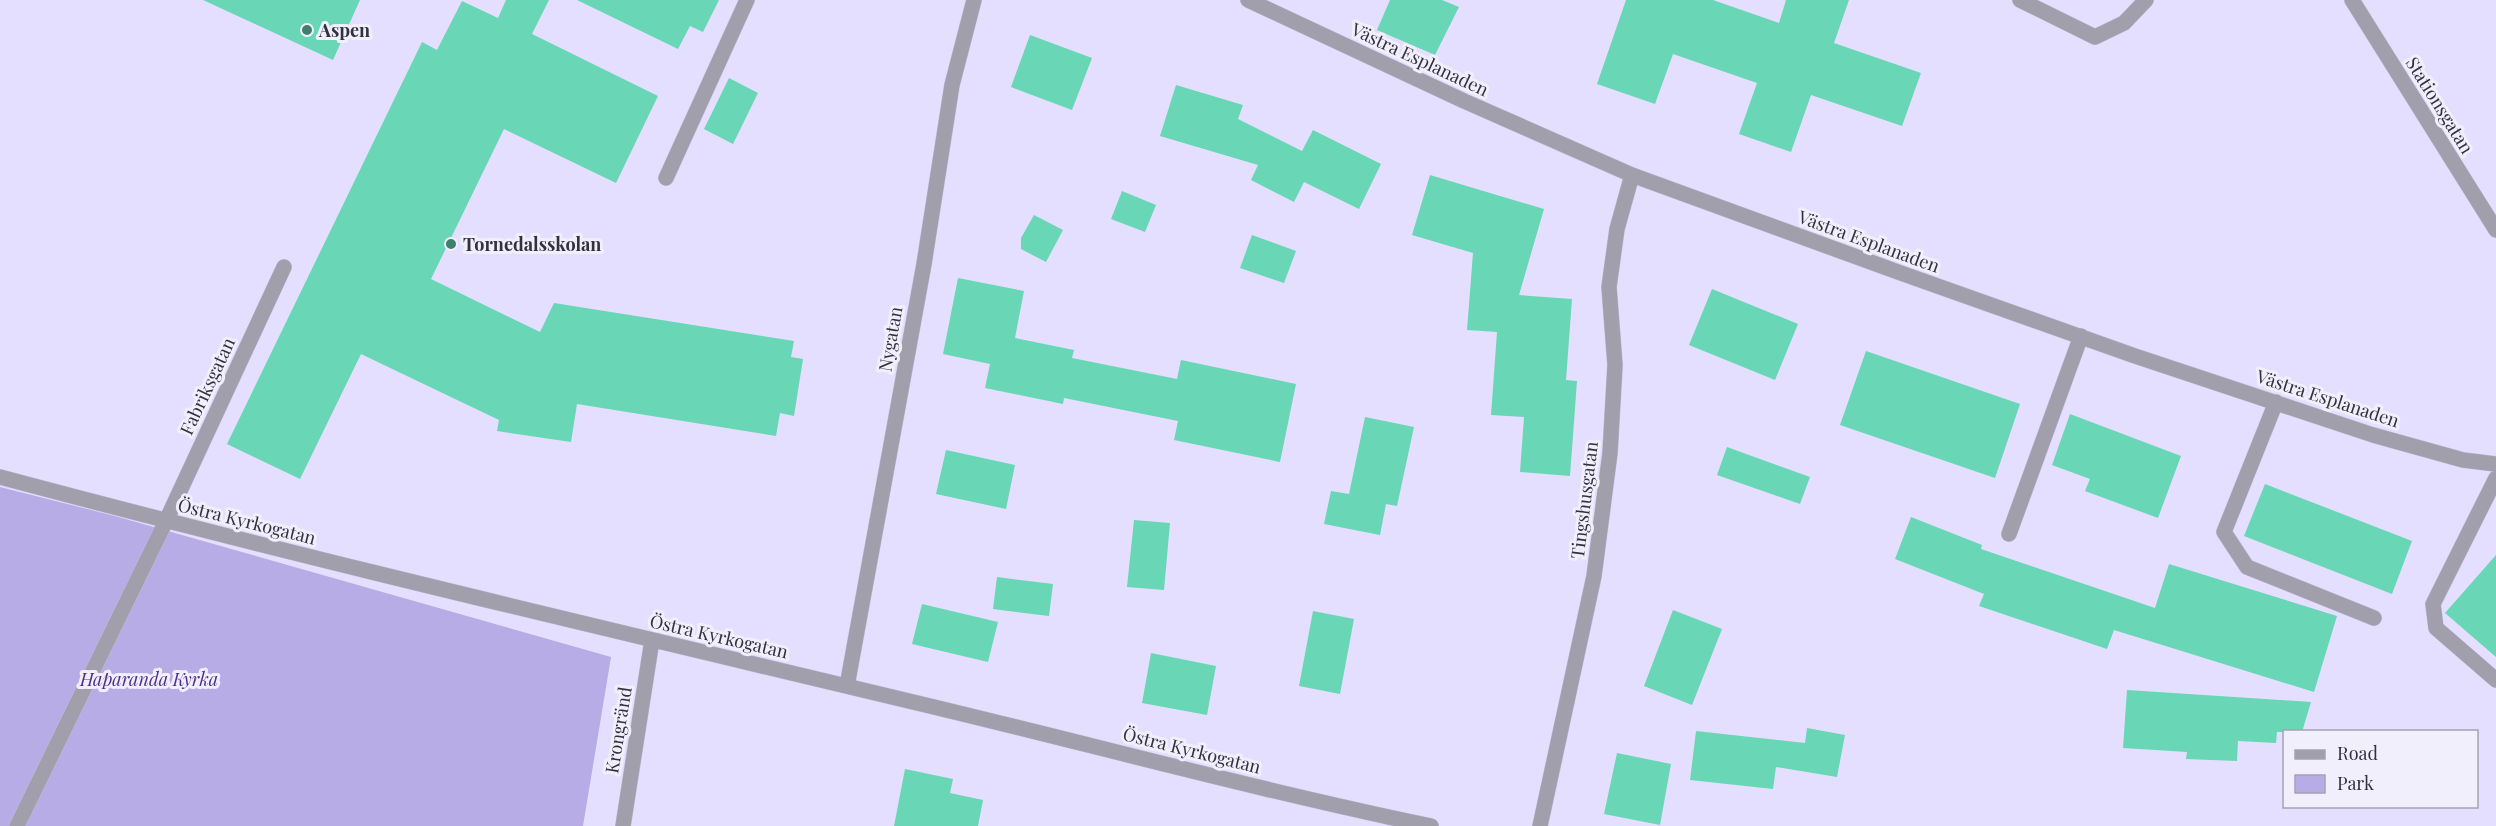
<svg xmlns="http://www.w3.org/2000/svg" width="2496" height="826" viewBox="0 0 2496 826" font-family="'Playfair Display',serif">
	<rect width="100%" height="100%" fill="#e4dfff"/>
	<path fill="#b7ace5" d="M 0,487 L 115,516 L 611,657 L 583,826 L 0,826 Z"/>
	<path fill="#69d6b6" d="M 203,0 L 360,0 L 333,60 Z
		M 506,0 L 549,0 L 532,34 L 658,96 L 616,183 L 504,129 L 431,279 L 540,332 L 554,303 L 794,341 L 791,357 L 803,359 L 794,416 L 780,413 L 776,436 L 577,404 L 571,442 L 497,431 L 499,420 L 361,354 L 300,479 L 227,444 L 422,42 L 437,50 L 462,1 L 498,18 Z
		M 577,0 L 719,0 L 703,32 L 690,26 L 678,49 Z
		M 1390,0 L 1442,0 L 1459,7 L 1435,55 L 1377,30 Z
		M 1626,0 L 1713,0 L 1779,23 L 1786,0 L 1849,0 L 1834,43 L 1921,73 L 1902,126 L 1811,95 L 1791,152 L 1739,134 L 1757,83 L 1673,54 L 1655,104 L 1597,84 Z
		M 1030,35 L 1092,58 L 1072,110 L 1011,87 Z
		M 729,78 L 758,93 L 733,144 L 704,129 Z
		M 1176,85 L 1243,105 L 1238,119 L 1302,151 L 1313,130 L 1381,164 L 1359,209 L 1304,182 L 1294,202 L 1251,180 L 1258,165 L 1160,136 Z
		M 1430,175 L 1544,209 L 1519,295 L 1572,299 L 1566,380 L 1577,381 L 1570,476 L 1520,472 L 1524,417 L 1491,415 L 1497,332 L 1467,330 L 1473,253 L 1412,235 Z
		M 1122,191 L 1156,205 L 1145,232 L 1111,219 Z
		M 1034,215 L 1063,230 L 1046,262 L 1021,249 L 1021,238 Z
		M 1252,235 L 1296,251 L 1284,283 L 1240,268 Z
		M 958,278 L 1024,291 L 1015,338 L 1074,350 L 1072,358 L 1177,379 L 1181,360 L 1296,384 L 1280,462 L 1174,440 L 1178,421 L 1064,398 L 1063,404 L 985,388 L 990,364 L 943,354 Z
		M 1712,289 L 1798,324 L 1775,380 L 1689,345 Z
		M 1866,351 L 2020,404 L 1995,478 L 1840,425 Z
		M 2070,414 L 2181,456 L 2158,518 L 2085,491 L 2090,479 L 2052,465 Z
		M 1365,417 L 1414,427 L 1397,506 L 1386,504 L 1380,535 L 1324,524 L 1331,491 L 1349,494 Z
		M 1727,447 L 1810,477 L 1800,504 L 1717,475 Z
		M 946,450 L 1015,465 L 1006,509 L 936,494 Z
		M 2265,484 L 2412,541 L 2392,594 L 2244,536 Z
		M 1911,517 L 1982,545 L 1981,549 L 2155,608 L 2169,564 L 2337,616 L 2314,692 L 2114,630 L 2107,649 L 1979,606 L 1984,594 L 1895,559 Z
		M 1134,520 L 1170,523 L 1164,590 L 1127,587 Z
		M 2496,555 L 2496,657 L 2445,613 Z
		M 997,577 L 1053,584 L 1049,616 L 993,609 Z
		M 922,604 L 998,622 L 988,662 L 912,644 Z
		M 1673,610 L 1722,629 L 1692,705 L 1644,686 Z
		M 1313,611 L 1354,619 L 1340,694 L 1299,686 Z
		M 1151,653 L 1216,666 L 1207,715 L 1142,703 Z
		M 2127,690 L 2311,702 L 2302,732 L 2277,732 L 2276,743 L 2238,741 L 2237,761 L 2186,759 L 2187,752 L 2123,748 Z
		M 1807,728 L 1845,735 L 1837,777 L 1776,767 L 1773,789 L 1690,780 L 1696,731 L 1805,743 Z
		M 1617,753 L 1671,764 L 1660,825 L 1604,814 Z
		M 905,769 L 953,779 L 950,793 L 983,800 L 978,826 L 894,826 Z"/>
	<g fill="none" stroke-linecap="round" stroke-linejoin="round">
		<defs>
			<path id="minor" d="M 1248,0 L 1464,101 L 1632,175 L 1898,272 L 2135,356 L 2373,435 L 2463,460 L 2496,464
				M 2020,0 L 2095,37 L 2124,23 L 2146,0
				M 2352,0 L 2496,230
				M 666,178 L 747,0
				M 2276,402 L 2224,532 L 2247,567 L 2374,618
				M 0,477 C 303,558 608,629 913,702 C 1086,743 1257,790 1431,826
				M 2496,478 L 2433,604 L 2436,628 L 2496,680
				M 2009,534 L 2081,336
				M 847,686 L 924,264 L 952,85 L 974,0
				M 17,826 L 166,521 L 284,267
				M 623,826 L 652,640
				M 1540,826 L 1594,576 L 1610,453 L 1615,365 L 1609,287 L 1617,229 L 1632,175"/>
		</defs>
		<use href="#minor" stroke="#c1bcd8" stroke-width="16"/>
		<use href="#minor" stroke="#a19fac" stroke-width="15"/>
	</g>
	<g fill="#407f6c" stroke="#f1effc" stroke-width="2">
		<circle cx="307" cy="30" r="6"/>
		<circle cx="451" cy="244" r="6"/>
	</g>
	<g text-anchor="middle" dominant-baseline="central" stroke-width="6" stroke-linejoin="round" paint-order="stroke">
		<g font-size="18" font-weight="bold" fill="#33313d" stroke="#f1effc" text-anchor="start">
			<text x="319" y="30">Aspen</text>
			<text x="463" y="244">Tornedalsskolan</text>
		</g>
		<g font-size="18" fill="#33313d" stroke="#f1effc">
			<text transform="translate(1420 59) rotate(25)">Västra Esplanaden</text>
			<text transform="translate(2440 105) rotate(58)">Stationsgatan</text>
			<text transform="translate(1869 241) rotate(20)">Västra Esplanaden</text>
			<text transform="translate(890 339) rotate(-80)">Nygatan</text>
			<text transform="translate(207 386) rotate(-65)">Fabriksgatan</text>
			<text transform="translate(2328 398) rotate(18)">Västra Esplanaden</text>
			<text transform="translate(1584 500) rotate(-83)">Tingshusgatan</text>
			<text transform="translate(247 521) rotate(14)">Östra Kyrkogatan</text>
			<text transform="translate(719 636) rotate(13)">Östra Kyrkogatan</text>
			<text transform="translate(618 730) rotate(-81)">Krongränd</text>
			<text transform="translate(1192 750) rotate(14)">Östra Kyrkogatan</text>
		</g>
		<g font-size="18" font-style="italic" fill="#4c318b" stroke="#f1effc">
			<text x="149" y="679">Haparanda Kyrka</text>
		</g>
	</g>
	<rect x="2283" y="730" width="195" height="78" fill="#f1effc" stroke="#a5a3b0" stroke-width="1.5"/>
	<rect x="2295" y="750" width="30" height="9" fill="#a19fac" stroke="#a5a3b0" stroke-width="1.5"/>
	<text x="2337" y="760" font-size="18" fill="#33313d">Road</text>
	<rect x="2295" y="775" width="30" height="18" fill="#b7ace5" stroke="#a5a3b0" stroke-width="1.5"/>
	<text x="2337" y="790" font-size="18" fill="#33313d">Park</text>
</svg>
